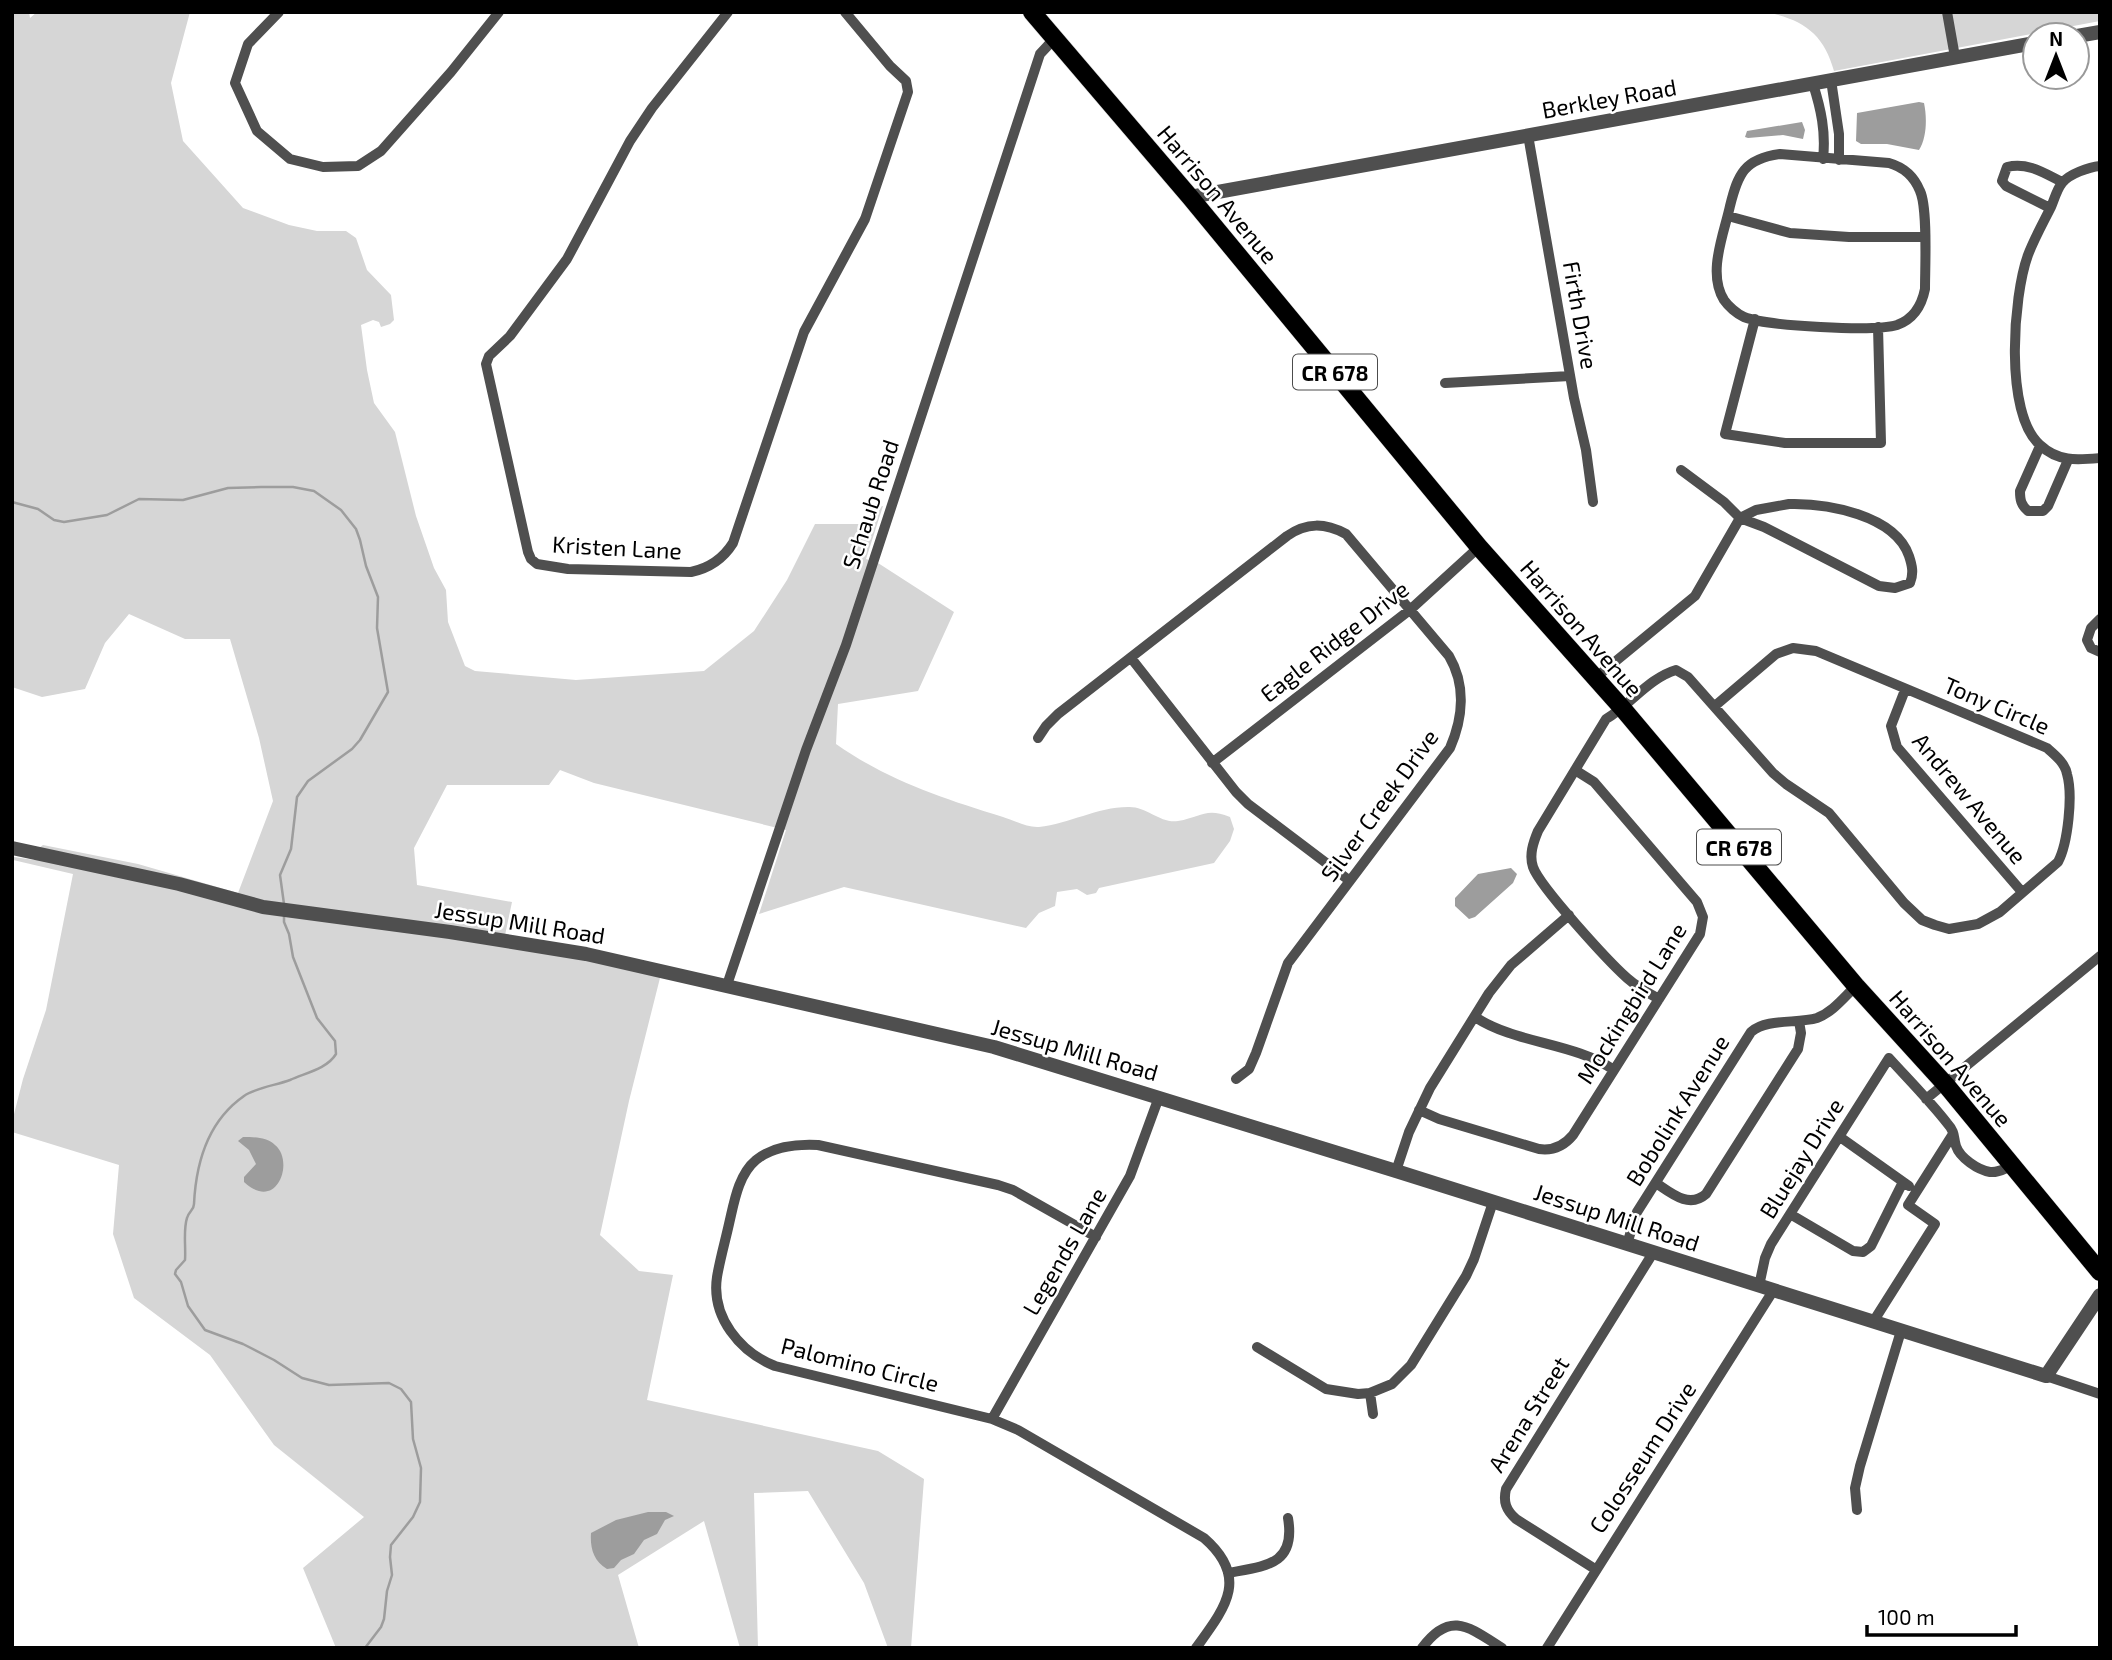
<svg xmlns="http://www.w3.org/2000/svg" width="2112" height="1660" viewBox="0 0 2112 1660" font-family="'Exo 2',sans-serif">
	<rect width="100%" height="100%" fill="#fff"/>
	<path fill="#d6d6d6" d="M 12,12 L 29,12 L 30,18 L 37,12 L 190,12 L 171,83 L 183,141 L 243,208 L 289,225 L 317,231 L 346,231 L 356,238 L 367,270 L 391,295 L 394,320 L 390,324 L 381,327 L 379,322 L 373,320 L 361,325 L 367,370 L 374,403 L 395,432 L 416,516 L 434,568 L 446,590 L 448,622 L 465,666 L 475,671 L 576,680 L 704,671 L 754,631 L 787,580 L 815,524 L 863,524 L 876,507 L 883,506 L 866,559 L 878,563 L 954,612 L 918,691 L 838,704 L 836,744 C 889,781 942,798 1003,817 C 1013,820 1028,828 1039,827 C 1069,824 1097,807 1128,807 C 1146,806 1161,824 1178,821 C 1201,817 1206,807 1230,817 L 1234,829 L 1230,841 L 1214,863 L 1099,888 L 1096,893 L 1087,895 L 1077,889 L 1057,892 L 1055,906 L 1039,913 L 1026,928 L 844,887 L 759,914 L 786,830 L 594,783 L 560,770 L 549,785 L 447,785 L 414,848 L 417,885 L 512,902 L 504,940 L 662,970 L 629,1101 L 600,1235 L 639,1271 L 673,1275 L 647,1400 L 878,1451 L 924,1479 L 911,1648 L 888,1648 L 864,1583 L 808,1491 L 754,1493 L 758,1648 L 740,1648 L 704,1521 L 618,1575 L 639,1648 L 336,1648 L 303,1568 L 364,1517 L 274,1445 L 210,1355 L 134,1298 L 113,1234 L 119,1165 L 12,1132 L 12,1122 L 23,1079 L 46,1010 L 73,874 L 13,860 L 14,857 L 34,860 L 36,850 L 43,845 L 138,864 L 238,893 L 273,801 L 259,738 L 230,639 L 185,639 L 129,614 L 105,643 L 85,689 L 42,697 L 12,687 Z
		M 1765,12 L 2100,12 L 2100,21 L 1834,71 C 1824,34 1803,19 1765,12 Z"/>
	<path fill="#9d9d9d" d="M 1919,102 L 1924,103 C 1927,117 1927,138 1919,150 L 1887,144 L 1861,144 L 1856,141 L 1857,113 Z
		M 1802,122 L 1805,130 L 1803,139 L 1783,135 L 1748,138 L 1745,137 L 1747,131 Z
		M 1511,868 L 1517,874 L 1513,883 L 1475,917 L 1469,919 L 1455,906 L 1455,898 L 1478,874 Z
		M 243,1137 C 254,1137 267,1137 275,1145 C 295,1161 277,1213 244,1182 L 244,1177 L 256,1164 L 249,1150 L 238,1141 Z
		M 648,1512 L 666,1512 L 674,1516 L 665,1520 L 657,1534 L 644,1540 L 634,1554 L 621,1560 L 614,1568 L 607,1569 C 593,1561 590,1547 591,1533 L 616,1520 Z"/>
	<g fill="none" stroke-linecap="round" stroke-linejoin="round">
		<path stroke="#9d9d9d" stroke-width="2.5" d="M 12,502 L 38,509 L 54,520 L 64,522 L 107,515 L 139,499 L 183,500 L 228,488 L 261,487 L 293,487 L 314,491 L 341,510 L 356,529 L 360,540 L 366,566 L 378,597 L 377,628 L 388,692 L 360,740 L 352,749 L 308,781 L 297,797 L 291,849 L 280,875 L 284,904
			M 284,914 L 284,922 L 289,934 L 293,957 L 317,1018 L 335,1041 L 336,1054 C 327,1069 305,1073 290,1080 C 277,1085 255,1088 244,1096 C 208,1121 196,1162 194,1204 C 194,1210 189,1211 187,1218 C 183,1230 186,1247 185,1260 L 176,1270 L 175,1274 L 181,1282 L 188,1306 L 205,1330 L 243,1344 L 274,1360 L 302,1378 L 329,1385 L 389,1383 L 401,1389 L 411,1402 L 413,1439 L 421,1468 L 420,1502 L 413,1517 L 391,1545 L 390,1557 L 392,1575 L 387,1591 L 384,1619 L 381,1627 L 365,1648"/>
		<defs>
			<path id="primary" d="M 1032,12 L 1190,197 L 1479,547 L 1623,709 L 1856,986 L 1946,1085 L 2100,1272"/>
		</defs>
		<use href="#primary" stroke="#dbdbdb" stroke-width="19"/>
		<path stroke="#4f4f4f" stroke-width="10" d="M 279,12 L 248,44 L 235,83 L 257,131 L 290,159 L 323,167 L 358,166 L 381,151 L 451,72 L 499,12
			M 728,12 L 652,108 L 630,141 L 567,259 L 510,336 L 489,356 L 486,364 L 528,552 L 531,559 L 537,564 L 568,569 L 691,572 C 710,568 723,559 733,543 L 804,332 L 865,219 L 908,92 L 906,81 L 890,66 L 845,12
			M 1947,12 L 1955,57
			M 1831,80 L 1839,134 L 1839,160
			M 1813,84 C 1821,109 1826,132 1823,159
			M 1528,135 L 1574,398 L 1586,450 L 1593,502
			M 1780,154 L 1889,163 C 1903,167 1914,176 1920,191 C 1928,208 1925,267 1925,289 C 1922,304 1914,319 1897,325 C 1875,332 1766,326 1744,317 C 1737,314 1728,306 1724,300 C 1707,273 1724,234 1730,206 C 1738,174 1744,159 1780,154 Z
			M 2100,166 C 2089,167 2069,174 2062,183 C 2057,189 2054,200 2051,207 C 2043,223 2034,239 2028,255 C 2013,296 2004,414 2040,445 C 2058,462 2077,460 2100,458
			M 2050,208 L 2006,186 L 2002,181 L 2007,167 C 2028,162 2044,173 2062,182
			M 1728,216 L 1790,233 L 1849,237 L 1924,237
			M 1755,319 L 1725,434 L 1785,443 L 1881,443 L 1878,327
			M 1445,383 L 1570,376
			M 2040,446 L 2020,491 C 2020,500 2021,505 2028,511 L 2043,511 L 2048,506 L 2068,460
			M 1789,504 C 1827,503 1895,515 1909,556 C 1912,565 1914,573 1910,583 L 1895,588 L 1879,586 L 1764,527 L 1740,518 L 1756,510 Z
			M 2100,619 L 2091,628 L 2087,640 L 2091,648 L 2100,652
			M 1131,658 L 1236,792 L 1248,804 L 1350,881
			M 1594,679 L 1695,596 L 1740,518 L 1724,502 L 1681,470
			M 1905,690 L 1891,726 L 1897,747 L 2022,892
			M 1038,738 L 1046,726 L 1058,714 L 1287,536 C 1307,522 1325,523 1346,534 L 1449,656 C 1466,685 1463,718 1450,748 L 1288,963 L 1256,1053 L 1249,1069 L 1236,1079
			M 1212,763 L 1411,609 L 1479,547
			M 727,985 L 806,750 L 846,645 L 1040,54 L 1054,39
			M 1659,999 C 1648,993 1637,987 1627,978 C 1609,962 1540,887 1533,867 C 1529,855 1533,843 1538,831 L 1606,719 C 1630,705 1649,678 1676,670 L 1688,677 L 1773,773 L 1786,784 L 1829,813 L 1904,903 L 1922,920 L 1935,925 L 1949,929 L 1978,924 L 2000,912 L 2058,862 C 2068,843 2073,795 2067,774 C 2065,763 2055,755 2047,748 L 1816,651 L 1793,648 L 1776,654 L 1716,705
			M 1475,1017 C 1516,1044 1573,1042 1614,1070
			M 1926,1099 L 2100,956
			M 1419,1110 L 1439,1119 L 1539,1149 C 1553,1151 1564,1146 1573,1135 L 1700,934 L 1703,917 L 1697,902 L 1594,782 L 1575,770
			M 1840,1137 L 1909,1186
			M 1396,1171 L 1409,1132 L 1430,1088 L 1489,993 L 1511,965 L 1569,915
			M 1656,1183 C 1671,1193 1689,1209 1706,1194 L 1798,1049 L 1801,1033 L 1799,1021
			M 1790,1214 L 1853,1251 L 1863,1252 L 1871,1246 L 1903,1182
			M 1096,1237 L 1013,1190 L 998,1185 L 818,1145 C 798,1144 773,1146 756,1160 C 738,1175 734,1203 729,1224 C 725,1242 720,1259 717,1277 C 711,1317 740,1352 775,1366 L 992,1419 L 1018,1430 L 1204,1538 C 1250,1578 1225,1608 1196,1648
			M 1627,1244 L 1637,1212 L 1751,1032 C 1767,1018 1797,1024 1817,1018 C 1833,1012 1844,997 1856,986
			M 1759,1286 L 1765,1258 L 1771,1244 L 1889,1058 C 1908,1079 1929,1100 1947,1123 C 1956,1133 1953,1137 1956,1146 C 1960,1158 1978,1170 1990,1172 C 1998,1173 2004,1169 2011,1166
			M 1873,1322 L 1935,1224 L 1908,1205 L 1953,1134
			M 1257,1347 L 1326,1389 L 1358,1394 L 1370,1393 L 1392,1384 L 1411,1365 L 1466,1276 L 1474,1259 L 1493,1202
			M 2046,1376 L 2100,1394
			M 1370,1393 L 1373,1414
			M 992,1419 L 1130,1176 L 1159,1097
			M 1857,1510 L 1855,1488 L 1860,1466 L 1901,1331
			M 1595,1569 L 1516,1519 C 1506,1510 1503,1502 1506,1489 L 1653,1253
			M 1228,1573 C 1266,1566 1296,1565 1288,1518
			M 1422,1648 C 1450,1610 1469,1627 1502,1648
			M 1547,1648 L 1773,1291"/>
		<path stroke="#4f4f4f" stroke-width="14" d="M 2077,36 L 2100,32
			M 1190,197 L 2035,43
			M 12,848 L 179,884 L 263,907 L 450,932 L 586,954 L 994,1047 L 1396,1171 L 2046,1376 L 2100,1295"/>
		<use href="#primary" stroke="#000" stroke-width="18"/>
	</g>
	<g text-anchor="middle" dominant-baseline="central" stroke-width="5" stroke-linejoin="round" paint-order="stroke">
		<g fill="#fff" stroke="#4c4c4c" stroke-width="2">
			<rect x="1293" y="354.5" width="84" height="35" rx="5"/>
			<rect x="1697" y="829.5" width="84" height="35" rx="5"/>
		</g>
		<g font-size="21" font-weight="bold" fill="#000">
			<text x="1335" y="372">CR 678</text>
			<text x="1739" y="847">CR 678</text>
		</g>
		<g font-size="23" fill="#000" stroke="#fff">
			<text transform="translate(1609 98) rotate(-10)">Berkley Road</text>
			<text transform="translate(1218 194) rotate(50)">Harrison Avenue</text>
			<text transform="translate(1581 315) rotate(80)">Firth Drive</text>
			<text transform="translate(870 504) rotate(-72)">Schaub Road</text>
			<text transform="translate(617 547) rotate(3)">Kristen Lane</text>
			<text transform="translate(1582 628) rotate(49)">Harrison Avenue</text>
			<text transform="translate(1334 641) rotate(-38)">Eagle Ridge Drive</text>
			<text transform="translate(1997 705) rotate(23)">Tony Circle</text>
			<text transform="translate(1970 798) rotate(50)">Andrew Avenue</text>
			<text transform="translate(1379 805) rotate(-54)">Silver Creek Drive</text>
			<text transform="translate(520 922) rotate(9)">Jessup Mill Road</text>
			<text transform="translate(1631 1003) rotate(-58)">Mockingbird Lane</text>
			<text transform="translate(1075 1049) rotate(16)">Jessup Mill Road</text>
			<text transform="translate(1951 1058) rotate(49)">Harrison Avenue</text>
			<text transform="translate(1677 1110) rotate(-58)">Bobolink Avenue</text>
			<text transform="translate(1801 1158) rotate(-58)">Bluejay Drive</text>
			<text transform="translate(1617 1217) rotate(18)">Jessup Mill Road</text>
			<text transform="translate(1064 1251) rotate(-60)">Legends Lane</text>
			<text transform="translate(860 1364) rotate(14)">Palomino Circle</text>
			<text transform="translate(1528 1414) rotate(-58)">Arena Street</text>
			<text transform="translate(1642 1457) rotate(-57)">Colosseum Drive</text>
		</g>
	</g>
	<rect width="2112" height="1660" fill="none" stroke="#000000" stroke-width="28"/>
	<g transform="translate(2056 56)"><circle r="33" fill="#ffffff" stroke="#999999" stroke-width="2"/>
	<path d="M0-5L12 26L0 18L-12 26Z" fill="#000000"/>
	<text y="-10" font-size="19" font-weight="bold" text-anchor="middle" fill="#000000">N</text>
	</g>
	<path d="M1867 1625v10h149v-10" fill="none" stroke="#000000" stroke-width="3.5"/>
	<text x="1878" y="1625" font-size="21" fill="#000000" stroke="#ffffff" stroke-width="5" paint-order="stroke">100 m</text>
</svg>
